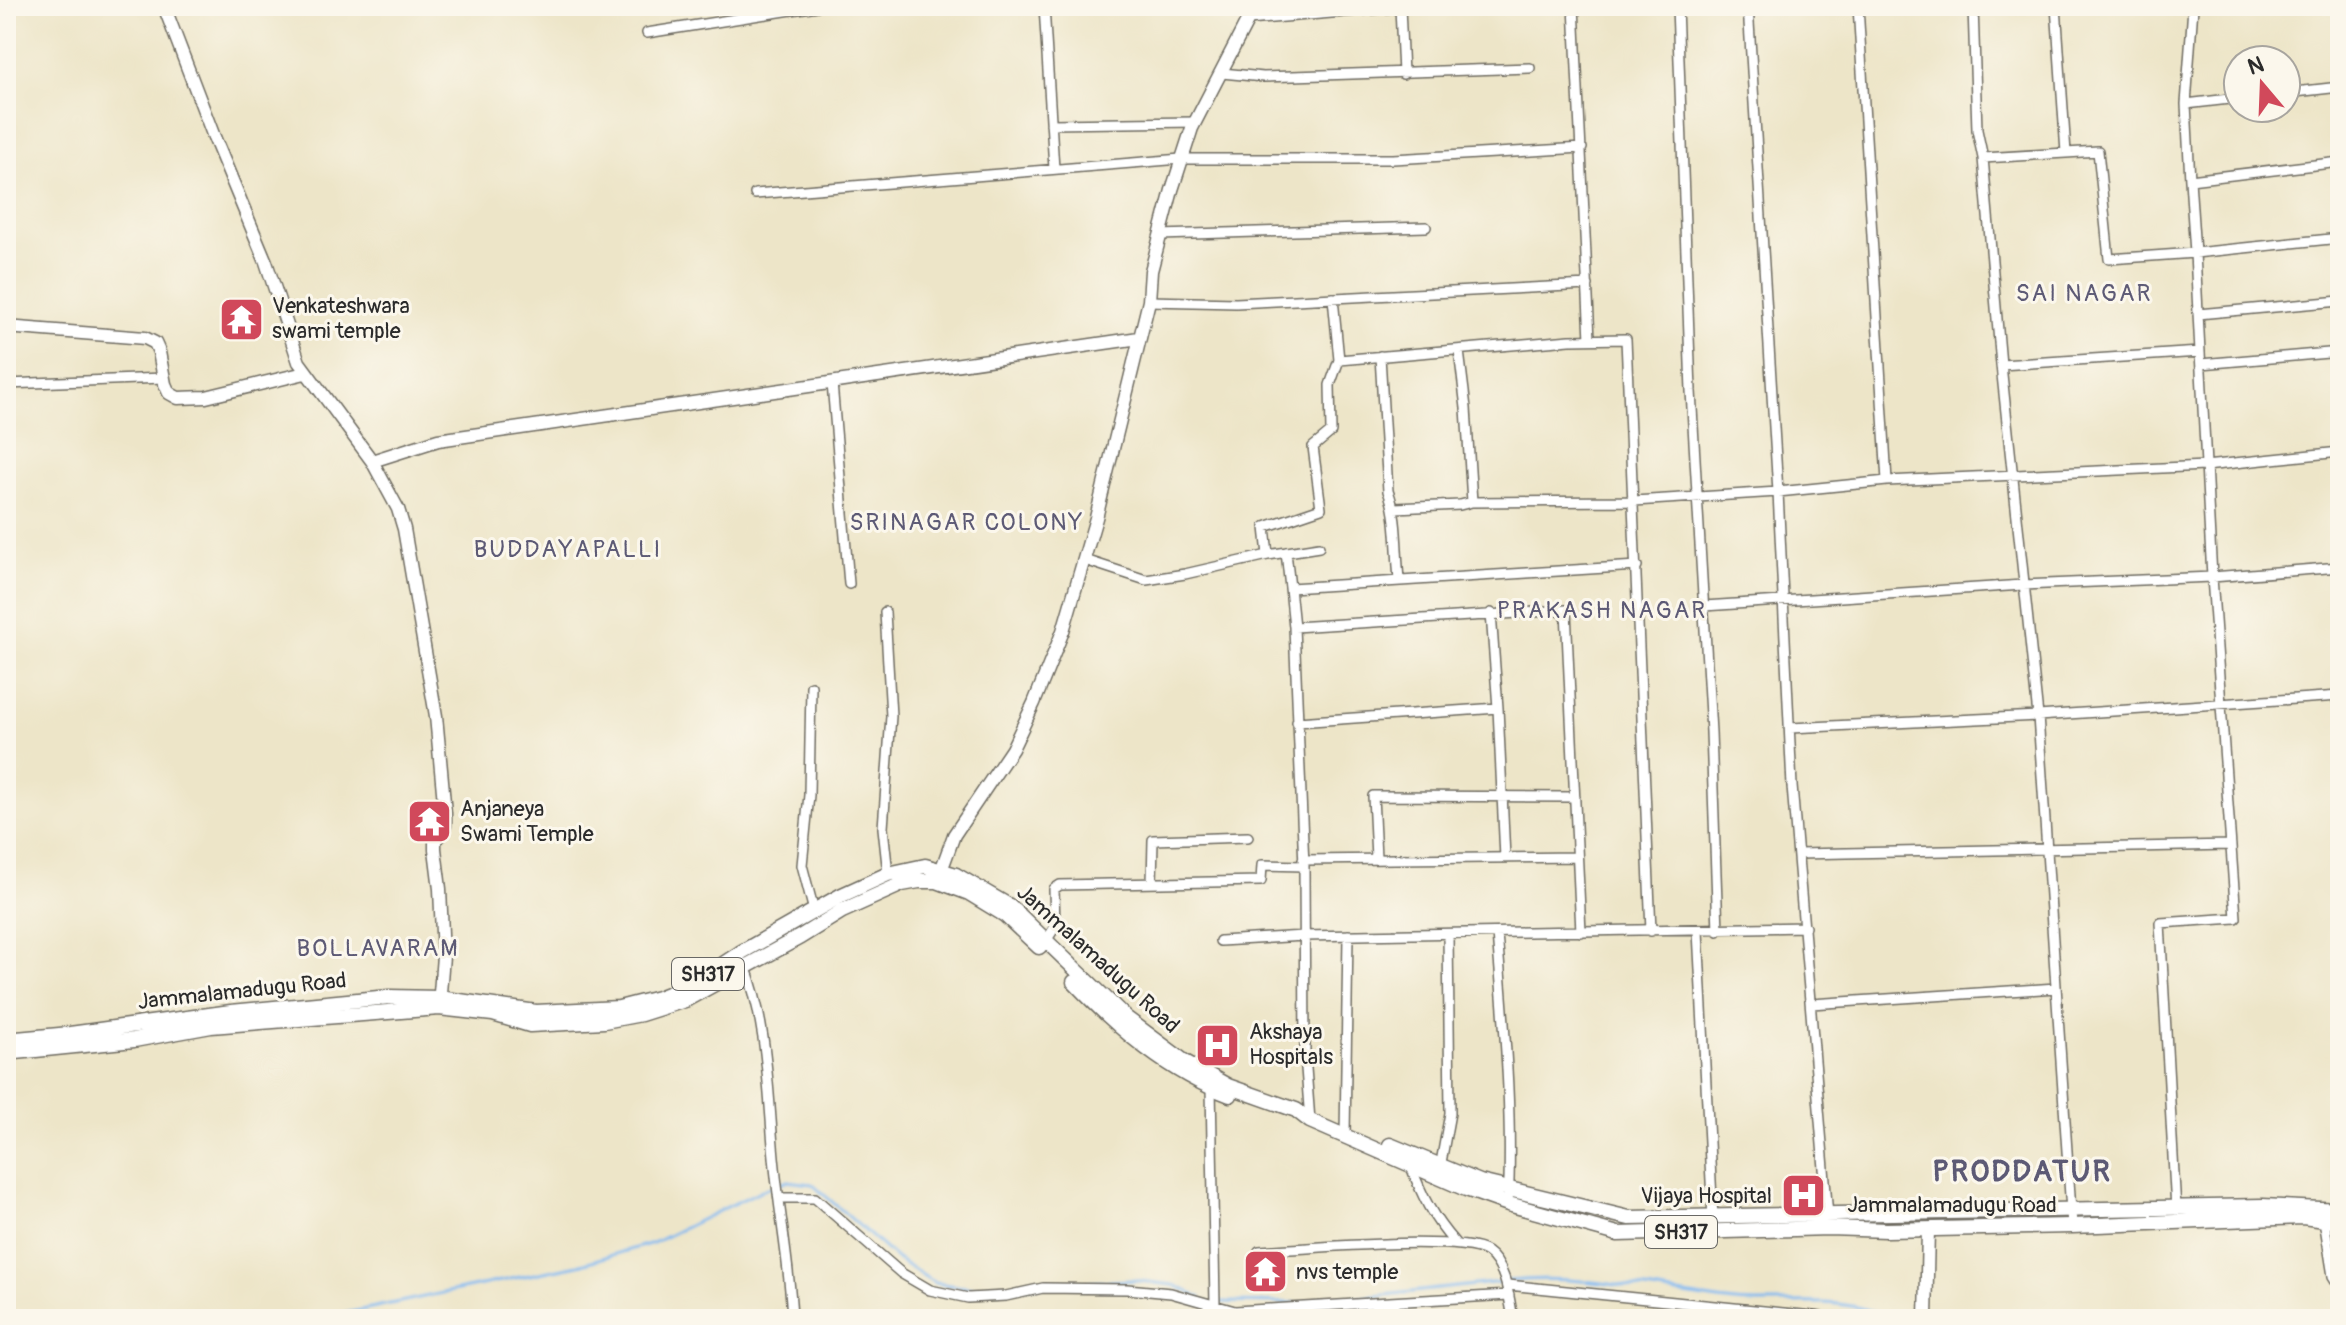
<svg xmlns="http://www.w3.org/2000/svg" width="2346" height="1325" viewBox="0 0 2346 1325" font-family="Pangolin,sans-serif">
	<rect width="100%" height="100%" fill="#fbf7ec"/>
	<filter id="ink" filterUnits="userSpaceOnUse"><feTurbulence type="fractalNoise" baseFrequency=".0125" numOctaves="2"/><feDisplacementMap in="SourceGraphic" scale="16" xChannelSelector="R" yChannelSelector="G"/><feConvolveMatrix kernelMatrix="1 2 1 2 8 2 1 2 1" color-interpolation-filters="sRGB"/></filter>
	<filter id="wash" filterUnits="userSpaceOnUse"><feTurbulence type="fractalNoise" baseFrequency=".006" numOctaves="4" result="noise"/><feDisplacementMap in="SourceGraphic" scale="32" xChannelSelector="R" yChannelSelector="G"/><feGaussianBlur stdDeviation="1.8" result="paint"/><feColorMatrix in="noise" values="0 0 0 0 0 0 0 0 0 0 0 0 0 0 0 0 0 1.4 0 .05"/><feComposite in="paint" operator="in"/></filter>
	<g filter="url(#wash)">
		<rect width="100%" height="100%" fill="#ede5c8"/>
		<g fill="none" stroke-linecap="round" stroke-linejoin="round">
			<path stroke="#7fb8f0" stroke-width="3" d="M 1509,1281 C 1584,1273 1661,1294 1735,1302 C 1782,1307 1845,1293 1887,1319
				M 1218,1302 L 1295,1303
				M 1322,1302 L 1501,1282
				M 335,1319 L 337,1315 L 578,1265 L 653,1243 L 760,1191 L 788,1181 L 812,1184 L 897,1259 L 935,1283 L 978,1289 L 1132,1280 L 1174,1285 L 1200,1297"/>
		</g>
	</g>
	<g filter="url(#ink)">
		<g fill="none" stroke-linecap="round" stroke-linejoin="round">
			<defs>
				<path id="street" d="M 1044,6 L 1054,169
					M 1574,6 L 1590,339
					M 1677,6 L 1691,391 L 1711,732 L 1718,931
					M 1748,6 L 1778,492 L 1792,786 L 1828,1216
					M 1858,6 L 1887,481
					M 1973,6 L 1977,130 L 1983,158 L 2001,365 L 2038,716 L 2072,1226
					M 2056,6 L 2066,153 L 2098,151 L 2109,259 L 2195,253 L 2190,180 L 2340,162
					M 1400,7 L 1403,74
					M 1248,20 L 1415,6
					M 647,33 L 817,6
					M 1222,73 L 1263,77 L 1530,68
					M 2286,93 L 2340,87
					M 2186,104 L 2193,7 L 2196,6
					M 1051,124 L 1196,122
					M 1983,158 L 2066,153
					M 2190,180 L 2186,104 L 2238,98
					M 755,194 L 1181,159 L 1393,159 L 1582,148
					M 1160,235 L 1426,227
					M 1149,301 L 1236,303 L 1588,285
					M 2198,314 L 2340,301
					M 1459,351 L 1466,408 L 1472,502
					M 2200,352 L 2195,253 L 2340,238
					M 1380,356 L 1388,491 C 1398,516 1396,551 1399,579
					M 1339,360 L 1570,340 L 1626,339 L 1651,931
					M 2201,364 L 2340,352
					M 2001,365 L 2200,352 L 2212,577 L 2236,918 L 2160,923 L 2176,1210
					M 832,383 L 849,584
					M 6,384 L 164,378
					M 1395,508 L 1460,505 L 1472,502 L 1634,501 L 1778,492 L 1887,481 L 2205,466 L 2340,452
					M 1286,552 L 1290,588
					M 1268,555 L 1319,547
					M 1085,560 L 1146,580 L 1185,574 L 1268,555 L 1265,527 L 1321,508 L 1313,447 L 1331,432 L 1330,385 L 1339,360 L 1333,298
					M 1704,606 L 2023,585 L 2212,577 L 2340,567
					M 885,612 L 891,716 L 883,828 L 888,874
					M 1491,613 L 1498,708
					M 1294,627 L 1566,610 L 1581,932
					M 811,686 L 809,795 L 802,865 L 814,911
					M 1297,722 L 1498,708 L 1505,858
					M 1790,728 L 2038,716 L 2340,696
					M 1798,854 L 2231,845
					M 1376,858 L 1373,796 L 1575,797
					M 1303,860 L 1577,857
					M 1152,883 L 1153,840 L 1248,837
					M 1698,931 L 1713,1219
					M 1497,933 C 1504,1023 1513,1114 1508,1204
					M 1046,941 L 1055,927 L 1054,889 L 1060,885 L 1261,881 L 1262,865 L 1304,866
					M 1220,941 L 1304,936 L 1805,927
					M 744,963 C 769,1026 768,1100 775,1167 C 780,1218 790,1268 792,1319
					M 1811,1004 L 2056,988
					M 1211,1088 L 1215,1304
					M 1310,1121 L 1305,1055 L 1304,866 L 1294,627 L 1290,588 L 1637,566
					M 1345,1136 L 1348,935
					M 1410,1164 C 1422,1196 1432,1217 1455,1243
					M 1440,1168 L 1450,1113 L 1448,934
					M 779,1198 L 815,1198 L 901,1273 L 930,1290 L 968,1298 L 1006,1296 L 1043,1288 L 1127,1289 L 1171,1293 L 1235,1311 L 1509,1295
					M 2324,1220 L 2333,1276 L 2340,1287
					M 1259,1251 C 1298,1249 1461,1234 1487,1252 C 1506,1265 1509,1297 1513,1319
					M 1508,1285 L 1843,1319"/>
				<path id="secondary" d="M 164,6 L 214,137 L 266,262 L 299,362 L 372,461 L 398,509 L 404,529 L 436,716 L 445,813 L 445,826 L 435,842 L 435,849 L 440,889 L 443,956 L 439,1005
					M 6,327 L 145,338 L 155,343 L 159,352 L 165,384 L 169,393 L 178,398 L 206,397 L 305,373
					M 372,461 L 438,440 L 1139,338
					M 938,879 L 954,835 L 1012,749 L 1034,703 L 1063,631 L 1096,518 L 1149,301 L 1151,271 L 1172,190 L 1192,128 L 1255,6
					M 1926,1319 L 1928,1230"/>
				<path id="primary" d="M 1074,982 C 1119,1029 1168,1072 1230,1095
					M 6,1040 L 70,1034 L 231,1012 L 389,997 L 439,998 L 536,1012 L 619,1008 L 658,998 L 691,985 L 740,953 L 842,895 L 888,874 L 925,866 L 956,875 L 1011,907 L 1126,1018 L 1185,1062 L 1228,1086 L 1296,1110 L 1310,1121 L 1466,1189 L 1508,1204 L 1618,1234 L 1829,1228 L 1887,1230 L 2072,1226 L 2303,1217 L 2340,1222
					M 6,1053 L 134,1040 L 211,1026 L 439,1008 L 493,1014 L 530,1025 L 604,1021 L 641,1014 L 685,1000 L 800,937 L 842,911 L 902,884 L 919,881 L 937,881 L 969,893 L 1005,915 L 1039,947
					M 1390,1145 L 1480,1182 L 1629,1218 L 2263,1206 L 2340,1210"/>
			</defs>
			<use href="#street" stroke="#6f6c62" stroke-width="12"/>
			<use href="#secondary" stroke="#6f6c62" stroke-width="15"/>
			<use href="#primary" stroke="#6f6c62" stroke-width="17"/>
			<use href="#street" stroke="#fff" stroke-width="9"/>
			<use href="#secondary" stroke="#fff" stroke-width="12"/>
			<use href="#primary" stroke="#fff" stroke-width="14"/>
		</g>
	</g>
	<defs>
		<symbol id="temple-square" viewBox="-11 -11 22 22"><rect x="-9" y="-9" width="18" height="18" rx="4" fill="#d1495b" stroke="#fbf7ec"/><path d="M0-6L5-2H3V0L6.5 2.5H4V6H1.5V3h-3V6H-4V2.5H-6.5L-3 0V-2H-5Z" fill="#fff"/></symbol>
		<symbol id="hospital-square" viewBox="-11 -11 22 22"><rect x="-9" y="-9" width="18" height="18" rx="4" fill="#d1495b" stroke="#fbf7ec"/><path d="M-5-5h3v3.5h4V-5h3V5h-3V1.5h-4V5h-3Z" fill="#fff"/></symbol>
	</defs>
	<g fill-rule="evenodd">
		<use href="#temple-square" x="216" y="294" width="51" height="51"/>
		<use href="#temple-square" x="404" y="796" width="51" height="51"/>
		<use href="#hospital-square" x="1192" y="1020" width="51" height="51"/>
		<use href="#hospital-square" x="1778" y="1170" width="51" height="51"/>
		<use href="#temple-square" x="1240" y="1246" width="51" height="51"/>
	</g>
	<g text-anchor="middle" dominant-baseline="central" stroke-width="6" stroke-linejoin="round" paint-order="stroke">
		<g fill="#fbf7ec" stroke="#696865" stroke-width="2">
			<rect x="672" y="958" width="72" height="32" rx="6"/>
			<rect x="1645" y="1216" width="72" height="32" rx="6"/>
		</g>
		<g font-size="20" font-weight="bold" fill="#2b2b2b">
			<text x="708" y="974">SH317</text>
			<text x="1681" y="1232">SH317</text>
		</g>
		<g font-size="22" fill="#2b2b2b" stroke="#fbf7ec" text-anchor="start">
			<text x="272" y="306">Venkateshwara<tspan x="272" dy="25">swami temple</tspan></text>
			<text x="460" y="809">Anjaneya<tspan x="460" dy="25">Swami Temple</tspan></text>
			<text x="1249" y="1032">Akshaya<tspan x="1249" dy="25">Hospitals</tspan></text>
			<text x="1772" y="1196" text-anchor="end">Vijaya Hospital</text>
			<text x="1296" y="1272">nvs temple</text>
		</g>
		<g font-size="22" fill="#2b2b2b" stroke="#fbf7ec">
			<text transform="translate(1098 959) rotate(42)">Jammalamadugu Road</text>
			<text transform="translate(242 991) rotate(-6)">Jammalamadugu Road</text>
			<text x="1952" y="1205">Jammalamadugu Road</text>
		</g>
		<g font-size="24" letter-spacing="2" fill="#5d5a75" stroke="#fbf7ec">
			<text x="2084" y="293">SAI NAGAR</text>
			<text x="967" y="522">SRINAGAR COLONY</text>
			<text x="568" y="549">BUDDAYAPALLI</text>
			<text x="1602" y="610">PRAKASH NAGAR</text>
			<text x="378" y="948">BOLLAVARAM</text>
		</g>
		<g font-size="30" font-weight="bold" letter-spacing="2" fill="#5d5a75" stroke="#fbf7ec">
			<text x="2022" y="1171">PRODDATUR</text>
		</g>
	</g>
	<rect width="2346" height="1325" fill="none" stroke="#fbf7ec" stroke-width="32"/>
	<g transform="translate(2262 84) rotate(341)"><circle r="38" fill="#fbf7ec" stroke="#a8a59f" stroke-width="2"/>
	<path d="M0-6L14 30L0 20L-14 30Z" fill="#d1495b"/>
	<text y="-12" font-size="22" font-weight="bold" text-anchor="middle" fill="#2b2b2b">N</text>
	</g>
</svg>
